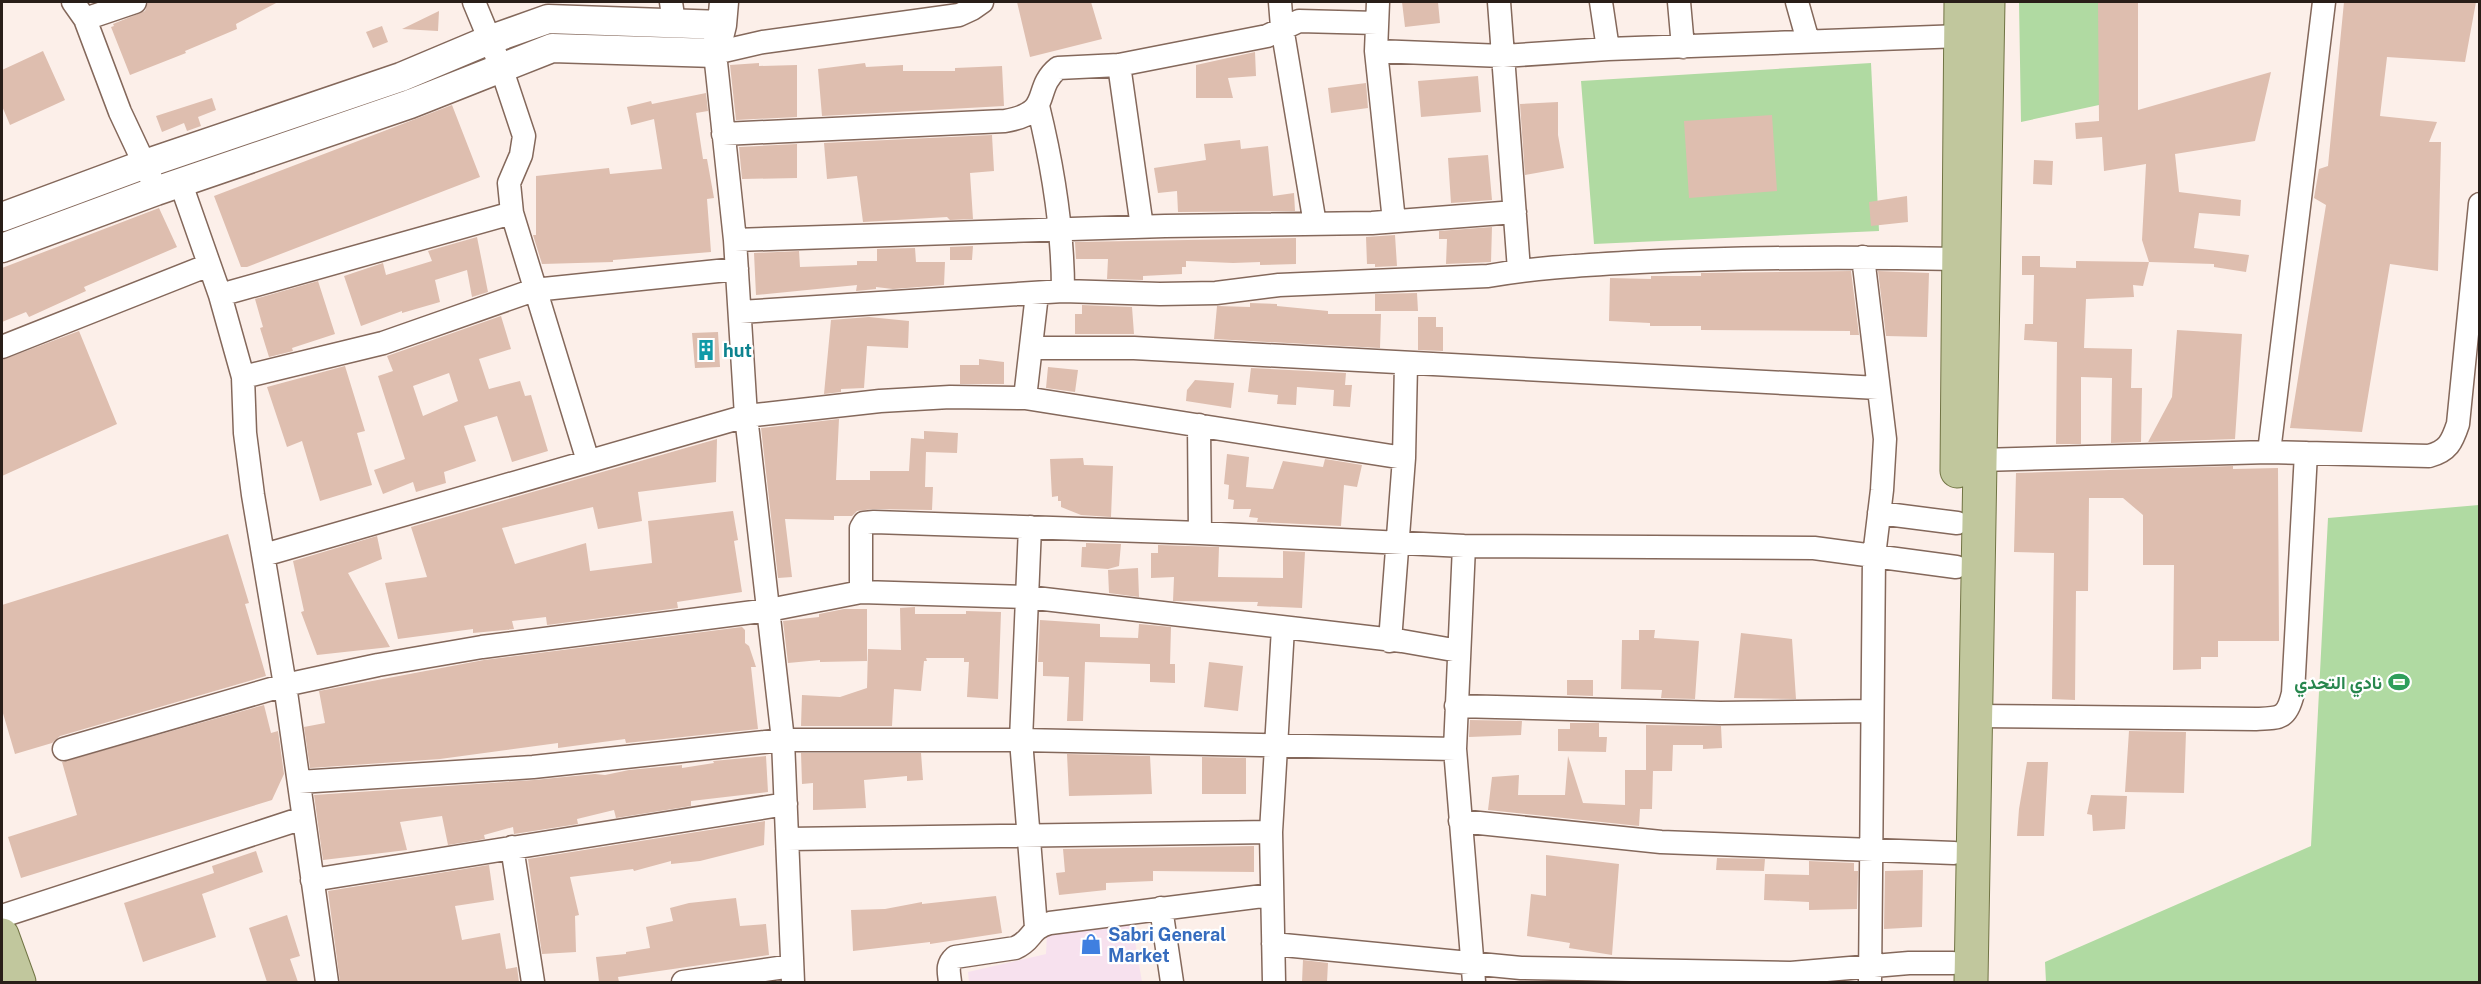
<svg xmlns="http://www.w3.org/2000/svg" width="2481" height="984" viewBox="0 0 2481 984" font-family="'Public Sans',Vazirmatn,sans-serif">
	<rect width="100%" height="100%" fill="#fcefe9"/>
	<path fill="#f7e1ee" d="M 1131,917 L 1142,982 L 969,982 L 968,972 L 1046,954 L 1047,934 Z"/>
	<path fill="#b0daa2" d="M 2019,2 L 2110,2 L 2108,106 L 2099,105 L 2021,122 Z
		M 1871,63 L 1879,231 L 1594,244 L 1581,81 Z
		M 2479,505 L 2479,982 L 2046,982 L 2045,962 L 2311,846 L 2328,518 Z"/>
	<path fill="#debeaf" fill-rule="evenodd" d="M 148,2 L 278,2 L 236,24 L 237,29 L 185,51 L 186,53 L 130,75 L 111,27 L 114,26 L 113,24 L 145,11 Z
		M 1017,2 L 1091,2 L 1102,39 L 1030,57 Z
		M 1402,2 L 1438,2 L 1440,23 L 1405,27 Z
		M 2098,2 L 2138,2 L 2138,110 L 2271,72 L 2255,141 L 2175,154 L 2179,192 L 2241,200 L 2240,216 L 2199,213 L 2194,248 L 2249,255 L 2246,272 L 2214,267 L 2214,264 L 2149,262 L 2142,240 L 2146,164 L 2104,171 L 2102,137 L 2076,139 L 2075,123 L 2099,121 Z
		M 2344,2 L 2476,2 L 2465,62 L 2387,57 L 2380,116 L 2437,122 L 2429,142 L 2441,142 L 2438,271 L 2390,264 L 2362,432 L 2290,428 L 2326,205 L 2314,198 L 2319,169 L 2328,166 Z
		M 439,11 L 438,31 L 402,29 Z
		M 382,26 L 388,42 L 373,48 L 366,32 Z
		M 43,51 L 65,100 L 10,125 L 2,106 L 2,70 Z
		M 1255,52 L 1256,76 L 1228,78 L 1233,98 L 1196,98 L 1196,65 Z
		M 759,63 L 759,66 L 797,65 L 797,117 L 736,120 L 730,65 Z
		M 865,63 L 866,67 L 903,65 L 903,71 L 955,71 L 955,68 L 1002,66 L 1004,106 L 822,116 L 818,69 Z
		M 1478,76 L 1481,112 L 1421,117 L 1418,81 Z
		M 1366,83 L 1368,108 L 1331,113 L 1328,88 Z
		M 706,93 L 708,111 L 696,113 L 703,159 L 707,159 L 714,198 L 707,199 L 711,252 L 613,260 L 613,262 L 542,264 L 533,235 L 536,235 L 536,176 L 609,168 L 610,174 L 662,169 L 654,119 L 631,125 L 627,107 L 651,101 L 652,104 Z
		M 212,98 L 216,110 L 198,117 L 201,126 L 187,131 L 184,123 L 162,132 L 156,116 Z
		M 1558,102 L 1558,135 L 1564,168 L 1525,175 L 1520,104 Z
		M 452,105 L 480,177 L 247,267 L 241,267 L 214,196 Z
		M 1772,115 L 1777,191 L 1689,198 L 1684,121 Z
		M 992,135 L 994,171 L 970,173 L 973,219 L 950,220 L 947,217 L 863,222 L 857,176 L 827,179 L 824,143 Z
		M 1240,140 L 1241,149 L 1268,146 L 1273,196 L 1294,193 L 1295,211 L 1178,212 L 1177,191 L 1158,193 L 1154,168 L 1206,160 L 1204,144 Z
		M 797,144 L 797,178 L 742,179 L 739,147 Z
		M 1488,155 L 1492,200 L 1451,203 L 1448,158 Z
		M 2034,160 L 2053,161 L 2052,185 L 2033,184 Z
		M 1907,196 L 1908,222 L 1871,226 L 1869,202 Z
		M 159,208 L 177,247 L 84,287 L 86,291 L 29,317 L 26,312 L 2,322 L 2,268 Z
		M 1492,227 L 1491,262 L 1446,264 L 1447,239 L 1439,239 L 1439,231 Z
		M 1395,235 L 1397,266 L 1375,267 L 1375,264 L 1367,264 L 1366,237 Z
		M 477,237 L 488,292 L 472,297 L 467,270 L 435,280 L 440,302 L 402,313 L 402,311 L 361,326 L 344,276 L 383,263 L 386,275 L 432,261 L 428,251 Z
		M 1296,238 L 1296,264 L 1260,265 L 1260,262 L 1233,263 L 1186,261 L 1186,267 L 1182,267 L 1182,274 L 1143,276 L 1143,280 L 1107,279 L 1108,259 L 1076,259 L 1075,242 Z
		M 973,246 L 972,260 L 950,260 L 950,247 Z
		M 915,248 L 916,262 L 945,262 L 944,285 L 893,289 L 876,287 L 876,289 L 856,291 L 857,285 L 756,295 L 754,253 L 799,251 L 800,267 L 857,265 L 857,261 L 877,261 L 877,249 Z
		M 2022,256 L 2040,256 L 2040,267 L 2076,268 L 2076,261 L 2149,262 L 2143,286 L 2133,285 L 2134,297 L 2086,299 L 2084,348 L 2132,349 L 2131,388 L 2142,388 L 2141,442 L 2111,443 L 2112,378 L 2081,377 L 2081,444 L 2056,444 L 2057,342 L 2024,340 L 2025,324 L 2033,324 L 2034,275 L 2022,275 Z
		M 1851,271 L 1859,335 L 1850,335 L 1850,331 L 1701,330 L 1701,326 L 1650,326 L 1650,323 L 1609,321 L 1610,278 L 1651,279 L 1651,276 L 1701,276 L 1701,273 Z
		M 1878,271 L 1929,273 L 1927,337 L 1886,336 Z
		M 318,281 L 335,334 L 292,348 L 293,351 L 269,357 L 260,328 L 263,327 L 255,299 Z
		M 1417,293 L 1418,311 L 1375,311 L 1375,294 Z
		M 1250,303 L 1277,304 L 1277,306 L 1328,311 L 1328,314 L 1381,314 L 1380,348 L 1214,339 L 1217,306 L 1250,307 Z
		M 1082,305 L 1132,307 L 1134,334 L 1075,334 L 1075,314 L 1082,314 Z
		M 501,316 L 511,349 L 479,359 L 489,389 L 520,381 L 525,396 L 531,395 L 548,451 L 512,462 L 497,416 L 464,426 L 476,461 L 444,472 L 446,483 L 416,492 L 413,482 L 383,494 L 374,470 L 405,459 L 378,376 L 393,371 L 387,356 ZM 449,373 L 458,401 L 423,416 L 413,386 Z
		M 869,317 L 909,321 L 908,348 L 867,346 L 864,388 L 841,389 L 841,392 L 824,394 L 831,320 Z
		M 1418,317 L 1436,317 L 1436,327 L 1443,327 L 1443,351 L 1418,350 Z
		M 2177,330 L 2242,334 L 2235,439 L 2148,442 L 2172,397 Z
		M 79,331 L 117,424 L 2,476 L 2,360 Z
		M 718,332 L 720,367 L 695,368 L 692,333 Z
		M 979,359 L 1004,362 L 1004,384 L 960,384 L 960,365 L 979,365 Z
		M 345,366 L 365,431 L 357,433 L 372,485 L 320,501 L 302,441 L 287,447 L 267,387 Z
		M 1048,367 L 1078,370 L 1075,392 L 1046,388 Z
		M 1251,368 L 1346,373 L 1345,385 L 1352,385 L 1350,407 L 1333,406 L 1334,390 L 1297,387 L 1296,405 L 1277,404 L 1278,395 L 1248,392 Z
		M 1195,380 L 1234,383 L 1231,408 L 1186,401 L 1187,390 Z
		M 839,419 L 836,480 L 870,480 L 870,471 L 909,471 L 911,438 L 924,439 L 924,431 L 958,433 L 957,453 L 926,452 L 925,487 L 933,487 L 932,510 L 873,509 L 857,511 L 852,516 L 834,516 L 834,520 L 785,519 L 792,577 L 778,578 L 761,428 Z
		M 717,439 L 716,482 L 638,492 L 642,521 L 598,529 L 593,507 L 502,528 L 515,564 L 586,543 L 590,571 L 652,563 L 648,521 L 733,511 L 738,540 L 734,541 L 742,592 L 677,602 L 678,608 L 547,625 L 546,617 L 512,621 L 514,629 L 473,633 L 473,629 L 398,639 L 385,583 L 427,577 L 411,527 Z
		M 1227,454 L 1249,457 L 1246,487 L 1273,489 L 1283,461 L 1323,467 L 1325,459 L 1362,465 L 1357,487 L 1344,485 L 1341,526 L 1257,522 L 1258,518 L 1249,517 L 1251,509 L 1233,509 L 1234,500 L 1228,499 L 1229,485 L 1224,484 Z
		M 1083,458 L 1084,465 L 1113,466 L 1111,517 L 1081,515 L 1061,507 L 1061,501 L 1058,501 L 1058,496 L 1052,497 L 1050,459 Z
		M 2233,466 L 2233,469 L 2278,468 L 2279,641 L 2218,641 L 2218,657 L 2201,657 L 2201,669 L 2173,670 L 2174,565 L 2143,565 L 2143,515 L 2123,498 L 2089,498 L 2088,591 L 2076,591 L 2075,700 L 2052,699 L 2054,553 L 2014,552 L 2016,473 Z
		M 228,534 L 249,603 L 245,604 L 266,676 L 60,736 L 52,743 L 15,754 L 2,710 L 2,605 Z
		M 377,536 L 382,559 L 348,573 L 390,647 L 317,655 L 301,612 L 304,611 L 293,561 Z
		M 1086,543 L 1121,544 L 1119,566 L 1108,569 L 1081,567 L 1082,547 L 1086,547 Z
		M 1158,545 L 1219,547 L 1218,577 L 1283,578 L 1283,551 L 1305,552 L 1302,608 L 1257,606 L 1258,602 L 1173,601 L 1174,577 L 1151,578 L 1151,553 L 1158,553 Z
		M 1138,568 L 1139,597 L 1109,593 L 1108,570 Z
		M 915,607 L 915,614 L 966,614 L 966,611 L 1001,612 L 998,699 L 967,697 L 969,662 L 964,662 L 964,658 L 926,658 L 927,661 L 924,661 L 921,691 L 894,689 L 892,726 L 801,726 L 802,695 L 840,697 L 867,688 L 868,649 L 901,650 L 900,608 Z
		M 844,609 L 867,609 L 867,661 L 820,662 L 820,660 L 788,663 L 783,621 L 819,617 L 819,614 Z
		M 1040,620 L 1100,624 L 1100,637 L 1138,638 L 1139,624 L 1171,627 L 1170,664 L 1175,664 L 1175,683 L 1150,682 L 1150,664 L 1085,662 L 1083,721 L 1067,721 L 1069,677 L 1043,676 L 1043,662 L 1038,662 Z
		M 742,627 L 745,630 L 745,643 L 749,646 L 756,667 L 751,667 L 758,729 L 626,743 L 625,739 L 558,748 L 558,743 L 440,759 L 310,768 L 304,727 L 325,723 L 319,691 L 484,660 Z
		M 1639,630 L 1655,630 L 1654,638 L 1699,641 L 1695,699 L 1661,698 L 1662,690 L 1621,689 L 1622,640 L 1639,640 Z
		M 1741,633 L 1792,639 L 1796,699 L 1734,698 Z
		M 1209,662 L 1243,666 L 1238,711 L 1204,707 Z
		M 1567,680 L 1593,680 L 1593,696 L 1567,695 Z
		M 264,705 L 271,733 L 278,731 L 284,774 L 272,800 L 21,878 L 8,837 L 77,815 L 62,762 Z
		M 1470,720 L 1522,721 L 1521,735 L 1469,737 Z
		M 1570,723 L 1599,723 L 1599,737 L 1607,737 L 1606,752 L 1558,751 L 1558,729 L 1570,729 Z
		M 1646,725 L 1721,726 L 1722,748 L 1703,749 L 1703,745 L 1673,745 L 1672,771 L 1653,771 L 1652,809 L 1640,809 L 1639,826 L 1488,810 L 1492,777 L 1519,775 L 1518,795 L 1565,795 L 1568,756 L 1583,803 L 1625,805 L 1625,770 L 1646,770 Z
		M 2129,731 L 2186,732 L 2184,793 L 2125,792 Z
		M 801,753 L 921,753 L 923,780 L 907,781 L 907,776 L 864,780 L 866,808 L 813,810 L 813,783 L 802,784 Z
		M 1067,754 L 1150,756 L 1152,794 L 1069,796 Z
		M 766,756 L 768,792 L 691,801 L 691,806 L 616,818 L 614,810 L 577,819 L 578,824 L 514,834 L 513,827 L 484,835 L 485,839 L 448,845 L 442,816 L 400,822 L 407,850 L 323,860 L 314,795 L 534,780 L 595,774 L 605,775 L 629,770 L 682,765 L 682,768 L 714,763 L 713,761 Z
		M 1202,757 L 1246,758 L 1246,794 L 1202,794 Z
		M 2027,762 L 2048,762 L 2044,836 L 2017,836 L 2019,809 Z
		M 2091,795 L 2127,796 L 2125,829 L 2093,831 L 2092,815 L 2087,814 Z
		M 765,821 L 764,845 L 700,861 L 671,864 L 671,861 L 634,871 L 633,869 L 570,877 L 579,915 L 575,916 L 576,952 L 542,954 L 528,859 Z
		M 1254,846 L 1254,872 L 1153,871 L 1153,881 L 1106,883 L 1106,890 L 1059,895 L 1056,873 L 1065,872 L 1063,849 Z
		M 256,851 L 263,872 L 202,894 L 216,937 L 143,962 L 124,903 L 214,873 L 212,866 Z
		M 1546,855 L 1619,864 L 1612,955 L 1569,948 L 1570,943 L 1527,936 L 1531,894 L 1546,896 Z
		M 1717,858 L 1765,859 L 1764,871 L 1716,870 Z
		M 1809,861 L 1854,863 L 1854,871 L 1858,871 L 1857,909 L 1809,910 L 1809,902 L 1764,900 L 1765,874 L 1809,875 Z
		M 489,865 L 494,900 L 455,906 L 462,940 L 500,933 L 506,969 L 517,967 L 519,982 L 340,982 L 328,891 Z
		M 1923,870 L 1922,927 L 1884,929 L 1885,871 Z
		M 996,896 L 1002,933 L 930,944 L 930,942 L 853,951 L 851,910 L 885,909 L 922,902 L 922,904 Z
		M 736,898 L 740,926 L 766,924 L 769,955 L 618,977 L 619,982 L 599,982 L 596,957 L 626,954 L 626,952 L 650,948 L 646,927 L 673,921 L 670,908 L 689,903 Z
		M 287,915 L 300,956 L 290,959 L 298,982 L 267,982 L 249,928 Z
		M 1303,960 L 1328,963 L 1327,982 L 1302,982 Z"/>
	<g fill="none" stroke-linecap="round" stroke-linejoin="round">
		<defs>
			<path id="minor" d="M 73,2 L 85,19 L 120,112 L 151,178
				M 474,2 L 501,67 L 524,136 L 521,155 L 509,183 L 512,213 L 588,461
				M 671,2 L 674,23
				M 1280,2 L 1282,27 L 1315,224
				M 1378,2 L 1376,51 L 1394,221
				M 1499,2 L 1519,270
				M 1601,2 L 1608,49
				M 1679,2 L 1683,47
				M 1797,2 L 1808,41
				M 85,19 L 135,2
				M 1376,51 L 1503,56 L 1608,49 L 1961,36
				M 1119,65 L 1142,227
				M 1038,106 C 1053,167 1063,229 1063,291
				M 723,134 L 1005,121 C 1055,112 1031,90 1058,68 L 1119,65 L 1267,36 L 1299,21 L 1377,23
				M 181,184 L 220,295 L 243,377 L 245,433 L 253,495 L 285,685 L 327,982
				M 735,240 L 1165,226 L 1372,223 L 1515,212
				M 1863,257 L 1885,439 L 1882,490 L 1874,556 L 1870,982
				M 220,295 L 512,213
				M 740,312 L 1063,291 L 1160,294 L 1216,293 L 1279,285 L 1488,276 C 1538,267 1589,265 1639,262 C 1746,257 1852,257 1959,259
				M 2,347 L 209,265
				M 1031,348 L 1134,348 L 1878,388
				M 243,377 L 383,343 L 534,290 L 737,269
				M 1025,398 L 1037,294
				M 1199,425 L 1200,533
				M 2269,452 L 2324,2
				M 1980,460 L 2269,452 L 2429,456 C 2448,451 2452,442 2458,424 L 2480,204
				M 1879,513 L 1957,523
				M 1030,527 L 1021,740 L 1036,927
				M 1464,546 L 1455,749 L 1474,982
				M 264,555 L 746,416 L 880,401 L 950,397 L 1025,398 L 1404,458
				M 861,592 L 861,528 L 864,523 L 874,522 L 1200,533 L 1464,546 L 1814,548 L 1956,567
				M 1390,641 L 1404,458 L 1406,364
				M 1456,706 L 1720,713 L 1872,711
				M 1976,716 L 2256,719 C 2280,718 2287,719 2293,693 L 2306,453
				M 64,749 L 285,685 L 378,665 L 482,647 L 769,610 L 861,592 L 1027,597 L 1402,641 L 1459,651
				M 299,782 L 533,767 L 783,740 L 1021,740 L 1455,749
				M 1460,821 L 1661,842 L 1954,853
				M 788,839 L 1271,832
				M 512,847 L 533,982
				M 312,880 L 786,804
				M 1161,908 L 1172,982
				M 2,916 L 303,818
				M 1273,944 L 1521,968 L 1791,973 L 1909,963 L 1953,963
				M 683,982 L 792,966
				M 793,982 L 783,740 L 746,416 L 735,240 L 715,53 L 763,42 L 959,15 L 972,9 L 982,2
				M 950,982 C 949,972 946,965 955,957 L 1015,948 C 1034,940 1028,929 1050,923 L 1271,895
				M 1274,982 L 1271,832 L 1283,628"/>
			<path id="tertiary" d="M 2,217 L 145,164 L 401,77 L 489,40 L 548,19 L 722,25
				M 2,248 L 156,191 L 410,104 L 552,48 L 715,53 L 722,25 L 724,2"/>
			<path id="primary" d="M 1957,471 L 1961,2
				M 2,935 L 19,982
				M 1971,982 L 1988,2"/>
		</defs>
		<use href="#minor" stroke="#84685b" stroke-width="25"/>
		<use href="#tertiary" stroke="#84685b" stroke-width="31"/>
		<use href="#primary" stroke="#717444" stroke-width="35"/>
		<use href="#minor" stroke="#fff" stroke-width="22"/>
		<use href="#tertiary" stroke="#fff" stroke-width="28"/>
		<use href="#primary" stroke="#c1c79d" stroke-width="33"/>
	</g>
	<defs>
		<symbol id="building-bare" viewBox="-9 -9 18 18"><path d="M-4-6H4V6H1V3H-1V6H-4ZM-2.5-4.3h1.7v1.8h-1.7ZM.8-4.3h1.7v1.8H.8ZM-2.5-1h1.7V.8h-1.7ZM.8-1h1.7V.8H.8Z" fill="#0f9aa8" stroke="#fff" stroke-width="2.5" paint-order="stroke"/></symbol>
		<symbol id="stadium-bare" viewBox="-9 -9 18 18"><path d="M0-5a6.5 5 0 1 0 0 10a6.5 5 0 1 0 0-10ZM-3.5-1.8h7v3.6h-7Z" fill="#2e9e5b" stroke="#fff" stroke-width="2.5" paint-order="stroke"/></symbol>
		<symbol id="shop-bare" viewBox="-9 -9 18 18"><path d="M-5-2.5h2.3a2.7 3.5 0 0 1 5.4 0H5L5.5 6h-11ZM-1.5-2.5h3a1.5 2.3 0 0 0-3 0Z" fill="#3f7fe0" stroke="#fff" stroke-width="2.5" paint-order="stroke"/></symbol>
	</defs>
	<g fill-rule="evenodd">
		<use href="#building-bare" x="691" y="335" width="30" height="30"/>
		<use href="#stadium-bare" x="2384" y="667" width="30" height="30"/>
		<use href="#shop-bare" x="1076" y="929" width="30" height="30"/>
	</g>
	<g text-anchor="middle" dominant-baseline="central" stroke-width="4.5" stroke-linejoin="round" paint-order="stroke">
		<g font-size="18" font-weight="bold" fill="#0d838f" stroke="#fff" text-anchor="start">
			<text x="723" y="350">hut</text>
		</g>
		<g font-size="18" font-weight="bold" fill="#27864d" stroke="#fff" text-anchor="end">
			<text x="2382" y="682">نادي التحدي</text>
		</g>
		<g font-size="18" font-weight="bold" fill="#366cbe" stroke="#fff" text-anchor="start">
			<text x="1108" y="934">Sabri General<tspan x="1108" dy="21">Market</tspan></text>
		</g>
	</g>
	<rect width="2481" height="984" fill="none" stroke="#291e18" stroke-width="6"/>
</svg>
